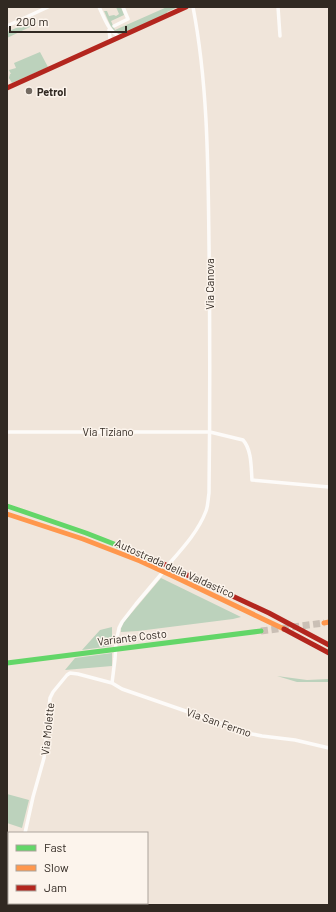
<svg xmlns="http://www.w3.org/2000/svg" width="336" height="912" viewBox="0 0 336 912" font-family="Barlow,sans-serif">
	<rect width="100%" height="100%" fill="#f0e5da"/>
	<path fill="#bcd2bc" d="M 116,7 L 121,7 L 124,15 L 111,21 L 115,30 L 167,7 L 178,7 L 167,12 L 167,14 L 121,35 C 111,32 108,19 104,11 L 107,11 L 109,16 L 114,15 L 116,16 L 119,14 Z
		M 33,17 L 37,23 L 36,24 L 7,38 L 7,32 L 32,21 L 32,19 Z
		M 40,52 L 48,67 L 12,83 L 9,78 L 10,74 L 11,74 L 9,70 L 16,68 L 14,63 Z
		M 161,578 L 241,617 L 233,619 L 138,631 L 121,632 L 121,628 L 124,622 Z
		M 112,627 L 112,646 L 82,650 L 100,630 Z
		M 112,653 L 112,666 L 65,670 L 75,658 Z
		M 277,676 L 307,680 L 329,679 L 329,682 L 297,682 Z
		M 7,794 L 29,800 L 22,828 L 7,823 Z"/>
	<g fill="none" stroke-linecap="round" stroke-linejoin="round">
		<path stroke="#cabfb5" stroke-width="7" stroke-dasharray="7 3.5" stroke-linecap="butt" d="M 261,631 L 324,623"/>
		<path stroke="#fdfbf9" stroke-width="3.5" d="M 99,7 C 105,19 108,31 120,37
			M 278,7 L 280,36
			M 7,26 L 48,7
			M 114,26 L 128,19 L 123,7
			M 109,42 L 110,38 L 109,30
			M 7,432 L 210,432 L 243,440 C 252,450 251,468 252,480 L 329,487
			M 168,565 C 182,549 198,532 206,511 C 208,506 208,499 209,493 C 210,410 210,328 209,245 C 208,165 208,85 193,7
			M 112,683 L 115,659 L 116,642 L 119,628 L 122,622 L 136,604 L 163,572
			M 25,833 L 33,797 L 44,758 L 50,698 L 53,692 L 67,675 L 70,673 L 78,674 L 112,683 L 122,689 L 252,734 L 262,736 L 295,740 L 329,748
			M 10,905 L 11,903"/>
		<path stroke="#63d668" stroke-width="5" d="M 7,506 L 86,533 L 155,560
			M 7,663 L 261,631"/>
		<path stroke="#ff974d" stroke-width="5" d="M 7,514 L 83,539 L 140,561 L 175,577 L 284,629
			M 324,623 L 329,622"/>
		<path stroke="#b3261e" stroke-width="5" d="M 7,88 L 186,7
			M 155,560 L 269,613 L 329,645
			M 284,629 L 329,653"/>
	</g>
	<circle fill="#746b62" stroke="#fcf4ec" stroke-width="1.5" cx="29" cy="91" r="4"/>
	<g text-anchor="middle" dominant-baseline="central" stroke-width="3" stroke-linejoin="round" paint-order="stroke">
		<g font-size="11" font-weight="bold" fill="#312922" stroke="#fcf4ec" text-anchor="start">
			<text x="37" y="91">Petrol</text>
		</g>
		<g font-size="11" fill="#312922" stroke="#fcf4ec">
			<text transform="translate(209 284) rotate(-90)">Via Canova</text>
			<text x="108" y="431">Via Tiziano</text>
			<text transform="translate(175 568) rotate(24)">Autostrada della Valdastico</text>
			<text transform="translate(132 637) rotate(-7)">Variante Costo</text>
			<text transform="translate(219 722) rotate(19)">Via San Fermo</text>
			<text transform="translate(47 729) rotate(-84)">Via Molette</text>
		</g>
	</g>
	<rect width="336" height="912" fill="none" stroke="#312922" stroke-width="16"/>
	<rect x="8" y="832" width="140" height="72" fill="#fcf4ec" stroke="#aba39b"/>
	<rect x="16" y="845" width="20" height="6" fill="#63d668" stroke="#aba39b"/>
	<text x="44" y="852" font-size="12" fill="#312922">Fast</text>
	<rect x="16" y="865" width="20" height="6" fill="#ff974d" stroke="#aba39b"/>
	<text x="44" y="872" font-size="12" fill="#312922">Slow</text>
	<rect x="16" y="885" width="20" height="6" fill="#b3261e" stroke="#aba39b"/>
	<text x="44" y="892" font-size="12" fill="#312922">Jam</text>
	<path d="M10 26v6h116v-6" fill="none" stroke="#312922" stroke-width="2"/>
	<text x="16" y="26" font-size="12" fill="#312922" stroke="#fcf4ec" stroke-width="3" paint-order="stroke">200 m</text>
</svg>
